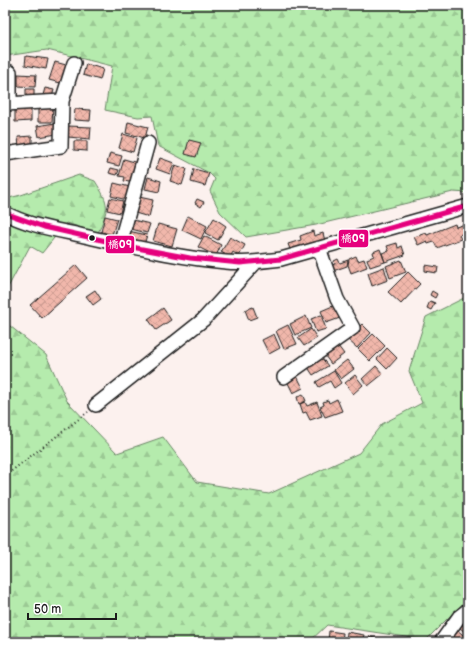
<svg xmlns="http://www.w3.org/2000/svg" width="473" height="647" viewBox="0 0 473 647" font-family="'Balsamiq Sans','Klee One',sans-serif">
	<defs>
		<pattern id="forest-firs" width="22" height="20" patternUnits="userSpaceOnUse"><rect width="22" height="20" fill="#b5ebad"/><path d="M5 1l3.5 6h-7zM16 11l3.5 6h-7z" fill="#9bc994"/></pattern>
		<pattern id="building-cross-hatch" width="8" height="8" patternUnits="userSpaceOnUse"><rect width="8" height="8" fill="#f1b7ab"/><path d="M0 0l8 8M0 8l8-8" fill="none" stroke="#ce9d93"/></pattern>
	</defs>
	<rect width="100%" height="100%" fill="#fcf1ee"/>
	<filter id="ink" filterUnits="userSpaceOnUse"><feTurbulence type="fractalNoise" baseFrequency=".025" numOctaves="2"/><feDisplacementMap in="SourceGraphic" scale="8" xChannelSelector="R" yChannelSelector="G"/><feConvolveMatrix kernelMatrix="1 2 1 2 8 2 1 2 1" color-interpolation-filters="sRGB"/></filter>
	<g filter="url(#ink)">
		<path fill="url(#forest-firs)" stroke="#688464" d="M 5,5 L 468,5 L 468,193 L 453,192 L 316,225 L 246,237 L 220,212 L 210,191 L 215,179 L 209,173 L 158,146 L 152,116 L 138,117 L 105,110 L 112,66 L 47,50 L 5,56 Z
			M 79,175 L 95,181 C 110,205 109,207 98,233 L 66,223 L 42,253 L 30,246 L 5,293 L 5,199 L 21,195 Z
			M 468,296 L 468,598 L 426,640 L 327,625 L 309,642 L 5,642 L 5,322 L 46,355 L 67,401 L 117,453 L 163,437 L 197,482 L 269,494 L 359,453 L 382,424 L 422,403 L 409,371 L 426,317 Z"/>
		<path fill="url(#building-cross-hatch)" stroke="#1c1c1c" d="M 26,56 L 48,59 L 46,69 L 25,65 Z
			M 55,62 L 70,66 L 64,84 L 49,80 Z
			M 86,64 L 103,69 L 100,80 L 83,75 Z
			M 18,74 L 36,75 L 35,87 L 18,86 Z
			M 45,88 L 54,90 L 52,97 L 43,95 Z
			M 26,89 L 34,89 L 34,97 L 26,96 Z
			M 15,107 L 31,107 L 31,121 L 15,122 Z
			M 38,107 L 53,107 L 52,122 L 38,122 Z
			M 75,109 L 91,110 L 90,121 L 74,120 Z
			M 5,110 L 7,110 L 8,123 L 5,123 Z
			M 128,122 L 148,127 L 145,138 L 126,133 Z
			M 55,123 L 57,134 L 39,137 L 37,126 Z
			M 68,126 L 91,127 L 90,139 L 68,137 Z
			M 5,130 L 9,130 L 9,142 L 5,142 Z
			M 123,134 L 137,138 L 133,152 L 119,148 Z
			M 32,136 L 32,146 L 19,147 L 18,137 Z
			M 189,140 L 201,143 L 196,157 L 185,154 Z
			M 74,141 L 87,141 L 87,151 L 74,150 Z
			M 110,153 L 122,156 L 119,166 L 107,163 Z
			M 160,158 L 174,163 L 170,174 L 156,169 Z
			M 124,159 L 138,163 L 134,183 L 124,181 L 125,177 L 119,176 Z
			M 175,165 L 187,169 L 182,185 L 170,181 Z
			M 111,168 L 119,170 L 117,175 L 109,173 Z
			M 194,169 L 209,173 L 205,186 L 191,182 Z
			M 148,177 L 161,181 L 159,192 L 145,189 Z
			M 114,183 L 130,187 L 127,200 L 111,196 Z
			M 139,197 L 153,200 L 149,217 L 135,213 Z
			M 110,198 L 123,201 L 120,213 L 107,210 Z
			M 197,199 L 204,202 L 201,207 L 195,203 Z
			M 105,216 L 117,219 L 112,235 L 101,232 Z
			M 188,216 L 207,226 L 201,239 L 182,230 Z
			M 214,218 L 226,226 L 218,240 L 205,233 Z
			M 133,220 L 150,224 L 147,233 L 131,229 Z
			M 468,223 L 468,231 L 459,235 L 461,239 L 437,248 L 434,242 L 428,244 L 427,241 L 418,245 L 414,237 L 426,233 L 427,235 L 455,224 L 456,227 Z
			M 158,224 L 177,229 L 172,246 L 153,241 Z
			M 128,231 L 147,235 L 144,245 L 126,241 Z
			M 313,231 L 314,236 L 323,233 L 325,241 L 291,252 L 288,244 L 301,240 L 300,236 Z
			M 204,236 L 221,245 L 216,256 L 198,247 Z
			M 230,237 L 245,245 L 239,256 L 233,252 L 230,257 L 221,252 Z
			M 397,243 L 398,248 L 402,246 L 405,255 L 385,262 L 382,253 L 389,251 L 387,246 Z
			M 380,249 L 385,262 L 370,267 L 367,259 L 374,256 L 373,252 Z
			M 356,256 L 358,261 L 364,259 L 367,267 L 351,273 L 348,265 L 349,259 Z
			M 338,259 L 340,263 L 348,260 L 347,266 L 330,272 L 331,265 L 335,264 L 334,261 Z
			M 401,260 L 406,272 L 390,278 L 386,266 Z
			M 76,265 L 87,278 L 42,318 L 30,305 Z
			M 425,265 L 438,267 L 437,273 L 425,271 Z
			M 384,267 L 388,280 L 372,286 L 368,273 Z
			M 408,272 L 420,284 L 401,304 L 388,292 Z
			M 95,290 L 101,299 L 93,305 L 86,296 Z
			M 432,291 L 437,294 L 435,298 L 430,295 Z
			M 430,301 L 435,303 L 431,310 L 427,308 Z
			M 335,305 L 340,318 L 326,323 L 321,311 Z
			M 253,307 L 257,317 L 249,320 L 245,310 Z
			M 163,308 L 171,320 L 156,330 L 148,319 Z
			M 321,315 L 326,329 L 316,332 L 311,319 Z
			M 306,316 L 311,328 L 295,335 L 290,324 Z
			M 362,324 L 371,333 L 357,348 L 347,339 Z
			M 288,325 L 297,344 L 284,349 L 276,331 Z
			M 311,329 L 317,338 L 304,346 L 298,338 Z
			M 274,334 L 280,348 L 269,354 L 262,340 Z
			M 373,334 L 385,346 L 370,361 L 358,349 Z
			M 338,346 L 344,354 L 331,364 L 325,356 Z
			M 387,348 L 397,358 L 387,369 L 377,359 Z
			M 321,357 L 328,366 L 313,375 L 307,366 Z
			M 347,360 L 354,369 L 341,379 L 334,370 Z
			M 376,366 L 383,374 L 368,386 L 362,379 Z
			M 334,371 L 341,383 L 334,388 L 330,381 L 319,387 L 316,382 Z
			M 296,374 L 303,388 L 293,393 L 286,379 Z
			M 355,375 L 363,385 L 353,394 L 345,383 Z
			M 303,394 L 306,401 L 299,404 L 297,397 Z
			M 337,399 L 342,411 L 325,417 L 320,407 L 324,405 L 323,402 L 328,400 L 329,403 Z
			M 305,402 L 307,406 L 317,402 L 322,416 L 310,420 L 306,412 L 303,413 L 300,404 Z
			M 468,617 L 468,635 L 458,626 Z
			M 456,629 L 468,639 L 467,642 L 448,642 Z
			M 329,631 L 343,633 L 342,642 L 328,642 Z
			M 347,632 L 364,635 L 363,642 L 346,642 Z
			M 370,637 L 380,639 L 379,642 L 368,642 Z
			M 385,638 L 398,642 L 383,642 Z"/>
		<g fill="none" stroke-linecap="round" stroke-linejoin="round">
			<defs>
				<path id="minor" d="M 10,72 L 10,103
					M 5,104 L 62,101
					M 5,154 L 61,146 L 62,101 L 74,63
					M 5,213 C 29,226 58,230 84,236 C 130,246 179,258 226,262 C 244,264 263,261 281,259 L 468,206
					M 120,244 L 148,143
					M 284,377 L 353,328 L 337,299 L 319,248
					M 96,405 L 203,320 L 256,262
					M 441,642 L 459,617 L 468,610"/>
			</defs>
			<use href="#minor" stroke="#1c1c1c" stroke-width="16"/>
			<path stroke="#1c1c1c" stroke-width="2" stroke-dasharray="1 3" stroke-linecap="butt" d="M 5,476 L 88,412"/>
			<use href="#minor" stroke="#fff" stroke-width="13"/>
			<defs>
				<path id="bus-1" d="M 5,213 L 44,227 L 137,248 L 190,258 L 240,263 L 281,259 L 468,206"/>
			</defs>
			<use href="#bus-1" stroke="#fff" stroke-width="8"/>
			<use href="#bus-1" stroke="#e5007d" stroke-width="5"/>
		</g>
	</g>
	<circle fill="#1c1c1c" stroke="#fff" stroke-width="1.5" cx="92" cy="238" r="3.5"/>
	<g stroke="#fff" stroke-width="1.5">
		<rect x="338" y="229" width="31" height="19" rx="4" fill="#e5007d"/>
		<rect x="105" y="235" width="30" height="19" rx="4" fill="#e5007d"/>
	</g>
	<g font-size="11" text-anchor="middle" font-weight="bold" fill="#fff">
		<text x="353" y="242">橋09</text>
		<text x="120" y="248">橋09</text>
	</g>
	<rect width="473" height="647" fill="none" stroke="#fff" stroke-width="20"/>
	<rect x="10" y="10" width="453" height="627" fill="none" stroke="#1c1c1c" stroke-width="1.5" filter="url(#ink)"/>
	<path d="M28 613v6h88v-6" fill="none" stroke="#1c1c1c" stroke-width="2"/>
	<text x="34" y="613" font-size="12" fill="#1c1c1c" stroke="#ffffff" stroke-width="3" paint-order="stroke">50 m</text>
</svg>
